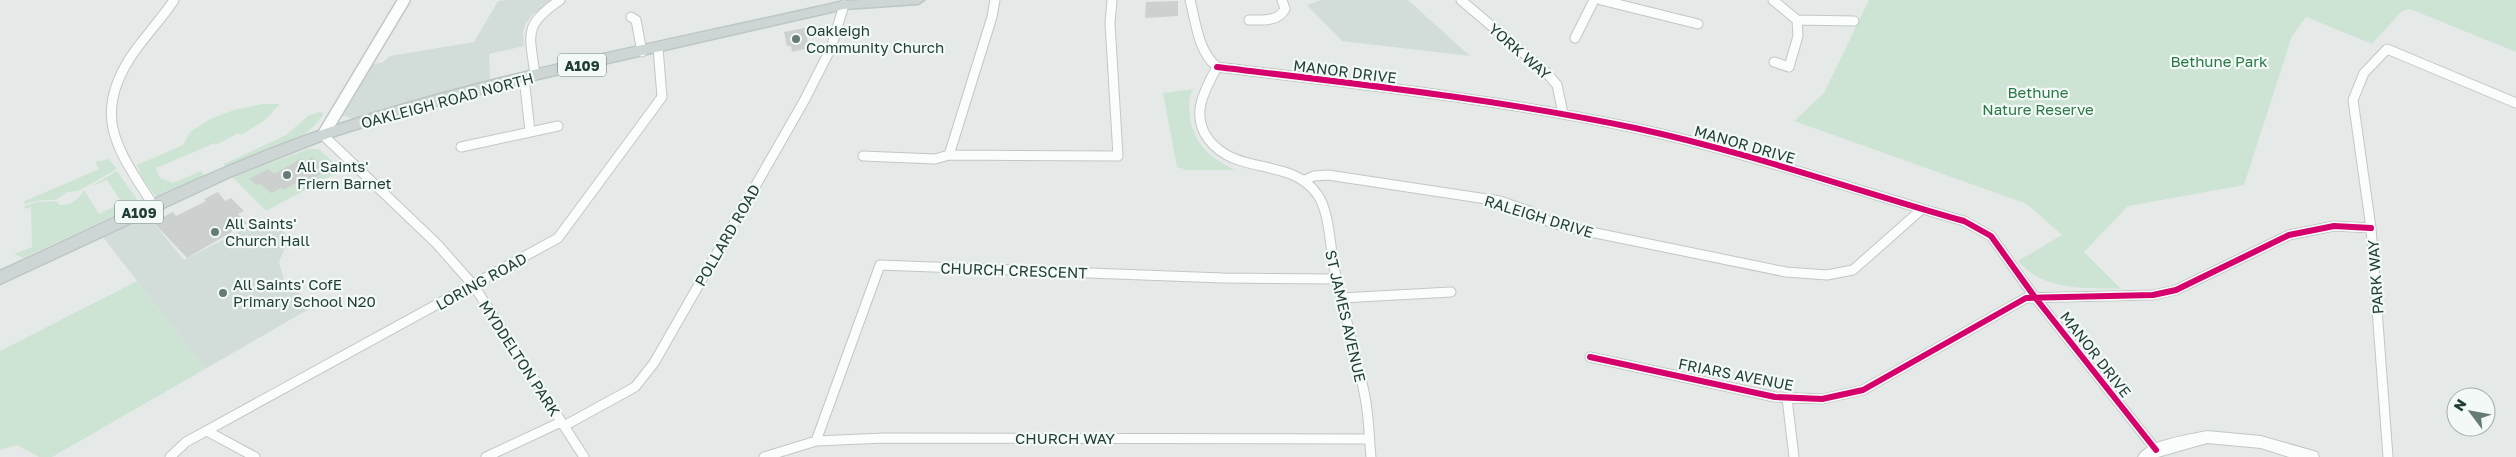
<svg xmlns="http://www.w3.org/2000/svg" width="2516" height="457" viewBox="0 0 2516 457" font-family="'Golos Text',sans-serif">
	<rect width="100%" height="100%" fill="#e5eae8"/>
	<path fill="#d2dcd8" d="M 508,0 L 553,0 L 532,15 L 526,23 L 523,32 L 524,46 L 489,54 L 490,80 L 355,120 L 342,115 L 372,64 L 382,63 L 390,56 L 474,42 L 498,1 Z
		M 1321,0 L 1408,0 L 1470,56 L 1342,41 L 1307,5 Z
		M 148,216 L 184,260 L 269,216 L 286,234 L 287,243 L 279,262 L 284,280 L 314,306 L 205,369 L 103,237 Z"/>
	<path fill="#cde4d4" d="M 1869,0 L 2516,0 L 2516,52 L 2410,9 L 2402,11 L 2372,44 L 2306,17 L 2292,36 L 2244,185 L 2128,206 L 2084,252 L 2121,289 C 2086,288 2043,291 2018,261 L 2062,235 L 2027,204 L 1794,121 L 1824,93 Z
		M 1193,89 C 1188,99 1189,105 1190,116 C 1193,144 1211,159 1236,170 L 1187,170 L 1177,167 L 1163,93 Z
		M 263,104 L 280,104 L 264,121 L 241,135 L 238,133 L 216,145 L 215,143 L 156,168 L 160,178 L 173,183 L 201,171 L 206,177 L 157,198 L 143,179 L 137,165 L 183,145 L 190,132 L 210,119 L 234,110 Z
		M 319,112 L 324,113 C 306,144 261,155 229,168 L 225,167 L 224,164 L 286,135 L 308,116 Z
		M 309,149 L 319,149 L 342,170 L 266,211 L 232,177 Z
		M 109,159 L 117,169 L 78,191 L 67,192 L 56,200 L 43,200 L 24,204 L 25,201 L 99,169 L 95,162 Z
		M 117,171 L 137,199 L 131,208 L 23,258 L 14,254 L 32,247 L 31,207 L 25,209 L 24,206 L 38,202 L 56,201 L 60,205 C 71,205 78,200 84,190 L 99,214 L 122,203 L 107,180 L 90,187 Z
		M 137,281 L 205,369 L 52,457 L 39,457 L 17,445 L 0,450 L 0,351 Z"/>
	<path fill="#ccd1cf" d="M 1178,1 L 1178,16 L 1145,18 L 1146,2 Z
		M 805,28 L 809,48 L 792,52 L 791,46 L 787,46 L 784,32 Z
		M 312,157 L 328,170 L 309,180 L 306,178 L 283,190 L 281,188 L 271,193 L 260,184 L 257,185 L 249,179 L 268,169 L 274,174 L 302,158 L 305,161 Z
		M 218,192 L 225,201 L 231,198 L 244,211 L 238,214 L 247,223 L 187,258 L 153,222 L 173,212 L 176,216 L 206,201 L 204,199 Z"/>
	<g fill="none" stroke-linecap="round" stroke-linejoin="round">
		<defs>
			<path id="minor" d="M 995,0 L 992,17 L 949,155 L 1118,156 L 1110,23 L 1112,0
				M 1190,0 C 1196,23 1198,51 1217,67 C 1204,91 1190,116 1209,140 C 1237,176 1291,157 1317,194 C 1330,211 1330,250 1335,271 C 1343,313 1357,354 1365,397 C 1369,416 1369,437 1371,457
				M 1461,0 L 1547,73 L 1557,85 L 1563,113
				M 1601,0 L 1698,24
				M 1773,0 L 1797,20 L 1798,36 L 1789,67 L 1774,62
				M 631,17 L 636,20 L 642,52
				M 1249,20 C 1262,20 1278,22 1285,9 L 1282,0
				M 1797,20 L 1854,21
				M 1575,38 L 1594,0
				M 1217,67 C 1357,84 1497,99 1635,128 C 1747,152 1854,190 1964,221 L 1991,236 L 2034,296 L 2156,450
				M 535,75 C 530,34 522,26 560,0
				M 524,78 L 530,131
				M 323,135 L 437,244 L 474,286 L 584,457
				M 461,147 L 558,126
				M 863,156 L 935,159 L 949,155
				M 1305,180 L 1314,176 L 1328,175 L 1500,201 L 1529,211 L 1552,223 L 1576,229 L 1786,272 L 1827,275 L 1853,270 L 1922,209
				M 153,205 C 120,152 91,119 130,58 C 143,38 161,20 174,0
				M 1341,298 L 1451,292
				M 1590,357 L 1775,397 L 1822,399 L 1863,390 L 2026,298 L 2153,295 L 2176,290 L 2289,235 L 2334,226 L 2371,228
				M 1787,398 L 1794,457
				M 564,426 L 635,387 L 654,363 L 804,101 L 831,48 L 844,5
				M 207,431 L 255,457
				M 816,441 L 880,265 L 1223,278 L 1336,279
				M 170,457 L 186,442 L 558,238 L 662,97 L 658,48
				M 486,457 L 561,422
				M 764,457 L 816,441 L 884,438 L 1369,439
				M 2388,457 L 2371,228 L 2353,100 L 2364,73 L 2387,49 L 2516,103"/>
			<path id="tertiary" d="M 323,135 L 404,0"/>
			<path id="secondary" d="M 2207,431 L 2261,436 L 2317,452 L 2319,457 L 2289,457 L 2261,448 L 2207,443 L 2158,457 L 2138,457 C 2146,440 2189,435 2207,431 Z"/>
			<path id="primary" d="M 862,0 L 924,0 L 918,4 L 844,9 L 525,82 L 401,115 L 328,138 L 232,176 L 0,284 L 0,271 C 105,223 210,169 319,131 C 489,73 670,41 844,1 Z"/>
		</defs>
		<use href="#minor" stroke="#c2c7c5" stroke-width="11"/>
		<use href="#tertiary" stroke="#c2c7c5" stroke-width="14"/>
		<use href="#secondary" stroke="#c0c8c5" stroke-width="2"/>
		<use href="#primary" stroke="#bcc6c4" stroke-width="3"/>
		<use href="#minor" stroke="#fbfcfc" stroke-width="9"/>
		<use href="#tertiary" stroke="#fbfcfc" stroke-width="11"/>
		<use href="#secondary" fill="#fbfcfc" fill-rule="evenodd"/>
		<use href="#primary" fill="#cdd6d4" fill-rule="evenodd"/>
		<defs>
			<path id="cycleway" d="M 1217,67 C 1357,84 1497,99 1635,128 C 1747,152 1854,190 1964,221 L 1991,236 L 2034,296 L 2156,450
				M 1590,357 L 1775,397 L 1822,399 L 1863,390 L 2026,298 L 2153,295 L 2176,290 L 2289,235 L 2334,226 L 2371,228"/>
		</defs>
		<use href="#cycleway" stroke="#f3f9f6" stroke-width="9"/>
		<use href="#cycleway" stroke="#d6006c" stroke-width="6"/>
	</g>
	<g fill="#667b75" stroke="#f3f9f6" stroke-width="2">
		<circle cx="796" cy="39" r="5"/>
		<circle cx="287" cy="175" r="5"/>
		<circle cx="215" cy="232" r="5"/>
		<circle cx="223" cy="293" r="5"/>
	</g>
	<g text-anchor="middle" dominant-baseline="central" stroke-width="4.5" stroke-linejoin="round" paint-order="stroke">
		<g fill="#f3f9f6" stroke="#607770" stroke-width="1">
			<rect x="558" y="53.5" width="48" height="23" rx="4"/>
			<rect x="115" y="200.5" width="48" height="23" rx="4"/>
		</g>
		<g font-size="14" font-weight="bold" fill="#213f37">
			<text x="582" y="65">A109</text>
			<text x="139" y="212">A109</text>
		</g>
		<g font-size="15" fill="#213f37" stroke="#f3f9f6" text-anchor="start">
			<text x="806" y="30">Oakleigh<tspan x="806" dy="17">Community Church</tspan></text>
			<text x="297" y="166">All Saints'<tspan x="297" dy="17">Friern Barnet</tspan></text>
			<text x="225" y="223">All Saints'<tspan x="225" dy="17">Church Hall</tspan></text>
			<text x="233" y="284">All Saints' CofE<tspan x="233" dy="17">Primary School N20</tspan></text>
		</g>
		<g font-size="15" fill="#213f37" stroke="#f3f9f6">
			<text transform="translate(1520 51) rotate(41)">YORK WAY</text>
			<text transform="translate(1345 71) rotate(7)">MANOR DRIVE</text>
			<text transform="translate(447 100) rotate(-15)">OAKLEIGH ROAD NORTH</text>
			<text transform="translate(1745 144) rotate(16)">MANOR DRIVE</text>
			<text transform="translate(1539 216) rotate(17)">RALEIGH DRIVE</text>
			<text transform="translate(727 235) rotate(-60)">POLLARD ROAD</text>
			<text transform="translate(1014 270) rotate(2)">CHURCH CRESCENT</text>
			<text transform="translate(2375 277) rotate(-94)">PARK WAY</text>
			<text transform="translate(481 281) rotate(-29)">LORING ROAD</text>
			<text transform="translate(1346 316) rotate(77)">ST JAMES AVENUE</text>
			<text transform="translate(2096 354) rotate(52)">MANOR DRIVE</text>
			<text transform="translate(520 358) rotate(57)">MYDDELTON PARK</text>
			<text transform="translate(1736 374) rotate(11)">FRIARS AVENUE</text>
			<text x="1065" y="438">CHURCH WAY</text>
		</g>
		<g font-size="15" fill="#297846" stroke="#f3f9f6">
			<text x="2219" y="61">Bethune Park</text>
			<text x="2038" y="92">Bethune<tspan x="2038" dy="17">Nature Reserve</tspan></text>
		</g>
	</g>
	<g transform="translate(2471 412) rotate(302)"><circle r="24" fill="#f3f9f6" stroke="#9fafaa"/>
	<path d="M0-4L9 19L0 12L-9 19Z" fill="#667b75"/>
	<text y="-8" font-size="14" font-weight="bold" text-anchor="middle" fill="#213f37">N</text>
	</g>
</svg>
